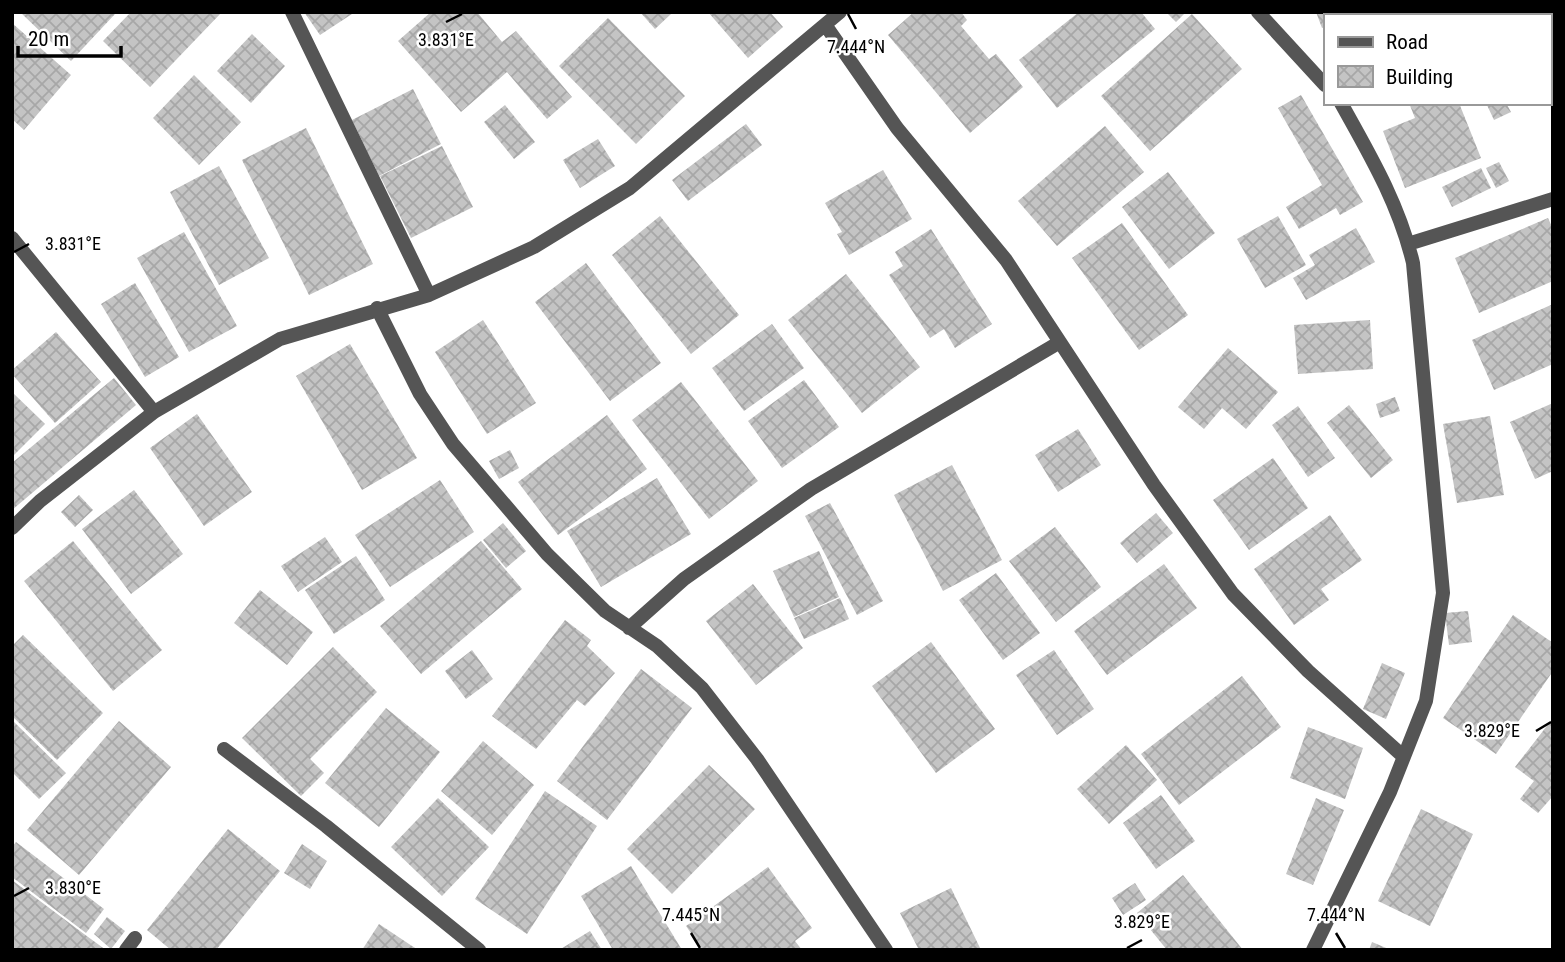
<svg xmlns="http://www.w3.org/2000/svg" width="1565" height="962" viewBox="0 0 1565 962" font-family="'Roboto Condensed',sans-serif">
	<defs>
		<pattern id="building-cross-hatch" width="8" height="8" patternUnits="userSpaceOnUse" patternTransform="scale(1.75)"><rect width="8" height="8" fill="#c4c4c4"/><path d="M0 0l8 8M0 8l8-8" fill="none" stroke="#a7a7a7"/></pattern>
	</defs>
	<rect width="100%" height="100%" fill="#fff"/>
	<path fill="url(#building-cross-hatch)" d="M 20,12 L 113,12 L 115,14 L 71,61 Z
		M 131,12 L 222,12 L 150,87 L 103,41 Z
		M 304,12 L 355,12 L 320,35 Z
		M 431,12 L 477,12 L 502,42 L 516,31 L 572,97 L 547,119 L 507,72 L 461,112 L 398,41 Z
		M 640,12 L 673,12 L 655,29 Z
		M 708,12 L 770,12 L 783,27 L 748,58 Z
		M 914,12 L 961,12 L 967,20 L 961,26 L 989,59 L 996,54 L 1023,87 L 970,133 L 888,35 Z
		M 1079,12 L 1141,12 L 1155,29 L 1057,108 L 1019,60 Z
		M 1166,12 L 1186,12 L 1176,22 Z
		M 1316,12 L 1363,12 L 1355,16 L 1325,16 L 1325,27 L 1322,28 Z
		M 1373,12 L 1423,12 L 1425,16 L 1374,16 Z
		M 1457,12 L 1553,12 L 1553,65 L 1549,66 L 1549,16 L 1455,16 Z
		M 1192,14 L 1242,69 L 1150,151 L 1101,96 Z
		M 608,18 L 685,96 L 636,144 L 559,66 Z
		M 12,23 L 71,75 L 24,130 L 12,119 Z
		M 252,34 L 285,66 L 251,103 L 217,71 Z
		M 194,75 L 241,122 L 199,165 L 153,118 Z
		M 413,89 L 441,144 L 379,176 L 352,120 Z
		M 1301,95 L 1363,202 L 1340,215 L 1336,208 L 1299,229 L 1286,207 L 1322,185 L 1278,108 Z
		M 1409,103 L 1459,103 L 1481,158 L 1405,188 L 1383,131 L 1415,118 Z
		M 1486,103 L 1506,103 L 1511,112 L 1494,120 Z
		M 505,105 L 535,142 L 514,159 L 484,122 Z
		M 746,124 L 762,145 L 688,201 L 672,180 Z
		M 1105,126 L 1144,172 L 1057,246 L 1018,201 Z
		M 306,128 L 373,264 L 309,295 L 242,160 Z
		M 598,139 L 615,166 L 580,188 L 563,160 Z
		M 442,146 L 473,207 L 411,238 L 380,176 Z
		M 1499,162 L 1509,181 L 1496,188 L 1486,168 Z
		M 219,166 L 269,258 L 219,285 L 170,192 Z
		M 1481,168 L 1491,188 L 1452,207 L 1442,187 Z
		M 883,170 L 912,219 L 849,255 L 837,234 L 842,232 L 825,203 Z
		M 1168,172 L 1215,233 L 1169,269 L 1122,207 Z
		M 660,216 L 739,315 L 691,354 L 612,255 Z
		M 1278,216 L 1306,265 L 1265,288 L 1237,239 Z
		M 1548,218 L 1553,229 L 1553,281 L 1479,313 L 1455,258 Z
		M 1122,223 L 1188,315 L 1139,350 L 1072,258 Z
		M 1356,228 L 1375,262 L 1306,300 L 1293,278 L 1315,265 L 1309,255 Z
		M 931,229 L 992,324 L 955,348 L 944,329 L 930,338 L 889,275 L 903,266 L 895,252 Z
		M 184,232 L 237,326 L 189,352 L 137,258 Z
		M 586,263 L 661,363 L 610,401 L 535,302 Z
		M 846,274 L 920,367 L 862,413 L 788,320 Z
		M 135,283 L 179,357 L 145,377 L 101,304 Z
		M 1553,304 L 1553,364 L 1494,390 L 1472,340 Z
		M 483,320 L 536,403 L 487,434 L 435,352 Z
		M 1370,320 L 1373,369 L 1298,374 L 1294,325 Z
		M 772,324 L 804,368 L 744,411 L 712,368 Z
		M 56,332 L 101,382 L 55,423 L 12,374 L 12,370 Z
		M 350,344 L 417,458 L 362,490 L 296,376 Z
		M 1228,348 L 1278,392 L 1246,429 L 1222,408 L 1204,429 L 1178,407 Z
		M 114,378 L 136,405 L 12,510 L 12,463 Z
		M 804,380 L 839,427 L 782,468 L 748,421 Z
		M 681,382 L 758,481 L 709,519 L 632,420 Z
		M 12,392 L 45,424 L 12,457 Z
		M 1395,397 L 1400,411 L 1380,418 L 1376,404 Z
		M 1553,403 L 1553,471 L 1535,479 L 1510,422 Z
		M 1349,405 L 1393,460 L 1371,478 L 1327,423 Z
		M 1298,406 L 1335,458 L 1308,477 L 1272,425 Z
		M 197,414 L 252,492 L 204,526 L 150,448 Z
		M 607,415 L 647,469 L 558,535 L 518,482 Z
		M 1490,416 L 1504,495 L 1457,503 L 1443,424 Z
		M 1078,429 L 1101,465 L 1058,492 L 1035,455 Z
		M 510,450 L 519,468 L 499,479 L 489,461 Z
		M 1273,458 L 1308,508 L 1249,550 L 1213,500 Z
		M 952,465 L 1002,560 L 943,591 L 894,495 Z
		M 657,478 L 691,534 L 601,587 L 567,531 Z
		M 440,480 L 474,532 L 390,587 L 355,535 Z
		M 134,490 L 183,554 L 131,594 L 82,529 Z
		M 79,495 L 93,510 L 75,527 L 61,512 Z
		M 830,503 L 883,601 L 857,615 L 805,516 Z
		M 1156,513 L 1173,533 L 1137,563 L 1120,543 Z
		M 1330,515 L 1362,560 L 1321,589 L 1329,600 L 1294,625 L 1254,569 Z
		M 503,523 L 526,551 L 506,568 L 483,540 Z
		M 1055,527 L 1101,587 L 1056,622 L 1009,561 Z
		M 325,537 L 342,562 L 298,592 L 281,566 Z
		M 73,541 L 162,650 L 113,691 L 24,581 Z
		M 481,541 L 522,589 L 421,674 L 380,626 Z
		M 819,551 L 839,597 L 794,617 L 773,571 Z
		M 356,556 L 385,600 L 334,634 L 305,590 Z
		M 1164,564 L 1197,608 L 1107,675 L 1074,631 Z
		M 996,573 L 1040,633 L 1003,660 L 959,600 Z
		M 753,584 L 803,648 L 756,685 L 706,621 Z
		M 260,590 L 313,632 L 287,665 L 234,623 Z
		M 840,598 L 849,619 L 804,639 L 794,618 Z
		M 1468,611 L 1472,642 L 1449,645 L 1445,613 Z
		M 1513,615 L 1553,643 L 1553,671 L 1496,754 L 1443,718 Z
		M 565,620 L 591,640 L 587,646 L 615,673 L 585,706 L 577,700 L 536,749 L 492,716 Z
		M 23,635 L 103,713 L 57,760 L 12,716 L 12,646 Z
		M 931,642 L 995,729 L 936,773 L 872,686 Z
		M 333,647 L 377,692 L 310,759 L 324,773 L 301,796 L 242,738 Z
		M 472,650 L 493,679 L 466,699 L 445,671 Z
		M 1054,650 L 1094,709 L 1057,735 L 1016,675 Z
		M 1382,663 L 1405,673 L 1386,719 L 1363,709 Z
		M 641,669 L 692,708 L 607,820 L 557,781 Z
		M 1242,676 L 1281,727 L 1179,805 L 1141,754 Z
		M 386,708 L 440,752 L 379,827 L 325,783 Z
		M 1553,718 L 1553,796 L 1538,813 L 1520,799 L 1534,781 L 1515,767 Z
		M 12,720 L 66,773 L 39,799 L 12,772 Z
		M 119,721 L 171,767 L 79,875 L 27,830 Z
		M 1308,727 L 1363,748 L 1345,799 L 1290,778 Z
		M 483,741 L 534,785 L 492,835 L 441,791 Z
		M 1126,745 L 1157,780 L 1109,824 L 1077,789 Z
		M 709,765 L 755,809 L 672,894 L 627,849 Z
		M 545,791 L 597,826 L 527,934 L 475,899 Z
		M 1161,795 L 1195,841 L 1156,869 L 1123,823 Z
		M 438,798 L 489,847 L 442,896 L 391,847 Z
		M 1316,798 L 1344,810 L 1313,885 L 1286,874 Z
		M 1421,809 L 1473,834 L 1430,926 L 1378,901 Z
		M 228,829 L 280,871 L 216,950 L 171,950 L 147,930 Z
		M 16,842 L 104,909 L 86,933 L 12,877 L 12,847 Z
		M 302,844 L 327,861 L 310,889 L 284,873 Z
		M 631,866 L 682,950 L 613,950 L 581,896 Z
		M 768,867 L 812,928 L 795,941 L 802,950 L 703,950 L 686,926 Z
		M 1183,875 L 1243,950 L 1167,950 L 1137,913 Z
		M 12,880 L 84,934 L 106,950 L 12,950 Z
		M 1135,883 L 1146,900 L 1123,915 L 1112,898 Z
		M 951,888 L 981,950 L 919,950 L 900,913 Z
		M 107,917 L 125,931 L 111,949 L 94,934 Z
		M 379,924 L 418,950 L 362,950 Z
		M 590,931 L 602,950 L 559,950 Z
		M 1372,942 L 1391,950 L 1369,950 Z"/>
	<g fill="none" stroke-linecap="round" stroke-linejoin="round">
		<path stroke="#555" stroke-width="14" d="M 292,12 L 429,295
			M 1258,12 L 1325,85
			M 826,26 L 897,128 L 1006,260 L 1154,485 L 1233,594 L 1308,671 L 1404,757
			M 12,238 L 154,412
			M 1408,244 L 1553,199
			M 377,308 L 420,394 L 453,444 L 547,554 L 605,611 L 657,646 L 702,688 L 757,759 L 886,950
			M 12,528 L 40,501 L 154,412 L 280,339 L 429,295 L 534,247 L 630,188 L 840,12
			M 629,628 L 684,579 L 811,489 L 1060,342
			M 224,749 L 326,826 L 479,950
			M 126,950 L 135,938
			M 1313,950 L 1390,792 L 1426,701 L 1443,593 L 1413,263 C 1399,204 1370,155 1341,103"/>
	</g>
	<path fill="none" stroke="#000" stroke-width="2.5" d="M 848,14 L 856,29M 446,22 L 462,14M 14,252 L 29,244M 1536,731 L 1551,722M 14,896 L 29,888M 691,933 L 700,948M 1336,933 L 1345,948M 1127,948 L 1142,940"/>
	<g font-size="18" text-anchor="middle" fill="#000" stroke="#fff" stroke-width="5" stroke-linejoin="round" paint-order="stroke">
		<text x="446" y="46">3.831°E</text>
		<text x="856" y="53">7.444°N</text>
		<text x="73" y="250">3.831°E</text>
		<text x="1492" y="737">3.829°E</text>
		<text x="73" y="894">3.830°E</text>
		<text x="691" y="921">7.445°N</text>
		<text x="1336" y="921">7.444°N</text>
		<text x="1142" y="928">3.829°E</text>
	</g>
	<rect width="1565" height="962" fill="none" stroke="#000000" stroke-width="28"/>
	<rect x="1324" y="14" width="228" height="91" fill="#ffffff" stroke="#999999" stroke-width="2"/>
	<rect x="1338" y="37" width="35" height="10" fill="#555555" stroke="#999999" stroke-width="2"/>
	<text x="1386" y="49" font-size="21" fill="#000000">Road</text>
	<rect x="1338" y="66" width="35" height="21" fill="url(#building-cross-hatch)" stroke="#999999" stroke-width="2"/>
	<text x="1386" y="84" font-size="21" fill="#000000">Building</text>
	<path d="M18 46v10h103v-10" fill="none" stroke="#000000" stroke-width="3.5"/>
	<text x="28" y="46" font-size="21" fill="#000000" stroke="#ffffff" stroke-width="5" paint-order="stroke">20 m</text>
</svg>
